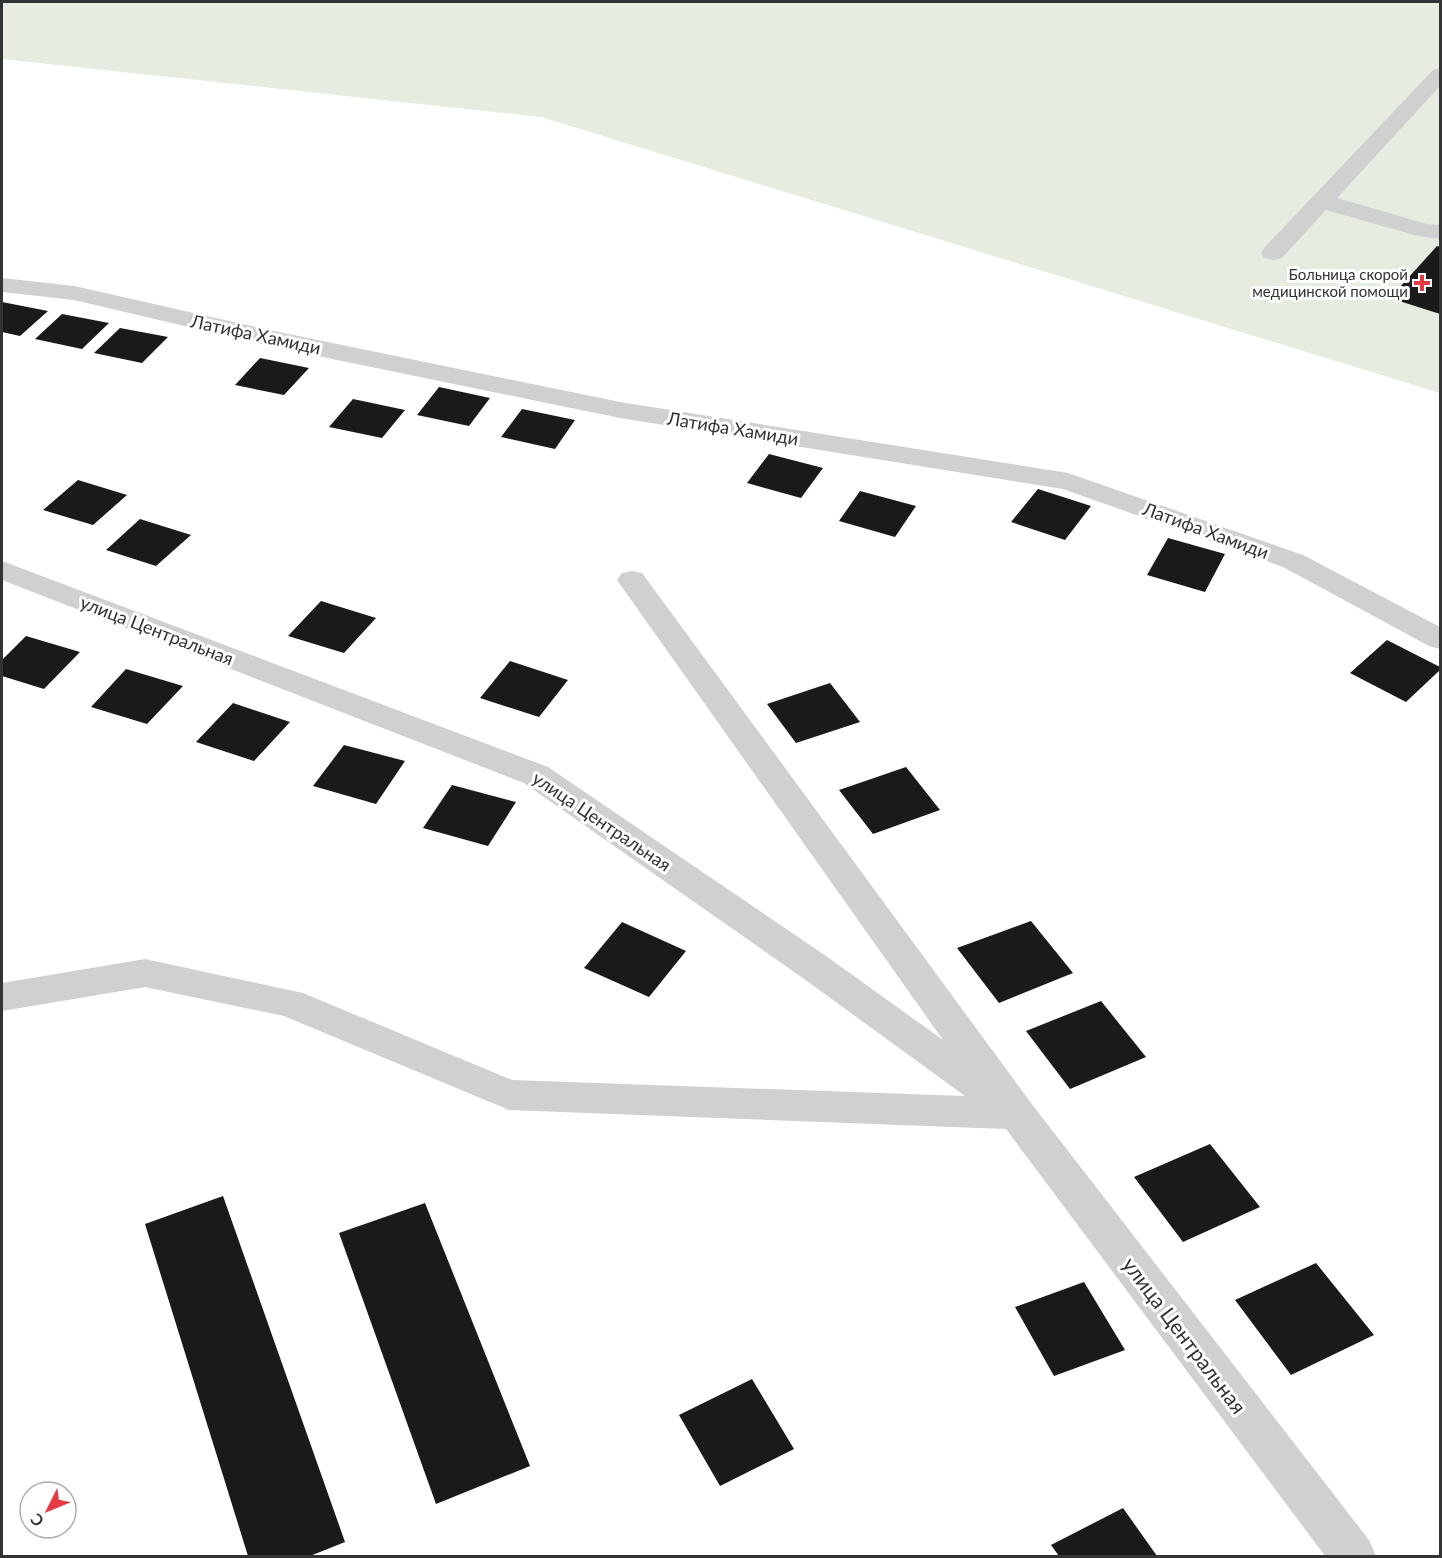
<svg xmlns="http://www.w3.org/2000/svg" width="1442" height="1558" viewBox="0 0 1442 1558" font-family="Lato,sans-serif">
	<rect width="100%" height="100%" fill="#fff"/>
	<path fill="#e6ecdf" d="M 2,2 L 1440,2 L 1440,393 L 541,117 L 2,59 Z"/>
	<path fill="#1a1a1a" d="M 1437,246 L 1440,247 L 1440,314 L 1390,298 Z
		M 2,302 L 48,311 L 20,336 L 2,332 Z
		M 62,314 L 109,323 L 82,349 L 35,339 Z
		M 120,328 L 168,337 L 142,363 L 94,353 Z
		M 260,358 L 309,368 L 284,395 L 235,385 Z
		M 439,387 L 490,398 L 469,426 L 417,415 Z
		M 353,399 L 405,410 L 382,438 L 329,427 Z
		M 522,409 L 575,420 L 555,449 L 501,437 Z
		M 769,454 L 823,468 L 801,498 L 747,483 Z
		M 78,480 L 127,495 L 93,525 L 43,510 Z
		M 1038,489 L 1091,506 L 1065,540 L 1011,522 Z
		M 860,491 L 916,506 L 895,537 L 839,521 Z
		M 140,519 L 191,535 L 156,566 L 106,550 Z
		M 1168,538 L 1225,554 L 1205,592 L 1147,575 Z
		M 321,601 L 376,618 L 344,653 L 288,636 Z
		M 26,636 L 80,652 L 44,689 L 2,676 L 2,660 Z
		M 1387,640 L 1440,667 L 1440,670 L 1406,702 L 1350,673 Z
		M 510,661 L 568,680 L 539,717 L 480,698 Z
		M 126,669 L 183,686 L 147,724 L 91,707 Z
		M 830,683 L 860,722 L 796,743 L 767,704 Z
		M 233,703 L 290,722 L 254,761 L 196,742 Z
		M 344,745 L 405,761 L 376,804 L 313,786 Z
		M 906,767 L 940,810 L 873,834 L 839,790 Z
		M 452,785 L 516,802 L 488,846 L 423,828 Z
		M 1031,921 L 1073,973 L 999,1003 L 957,948 Z
		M 622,922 L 686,951 L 649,997 L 584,968 Z
		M 1101,1001 L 1146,1057 L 1070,1089 L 1026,1031 Z
		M 1210,1144 L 1260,1207 L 1183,1242 L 1134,1177 Z
		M 223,1196 L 345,1542 L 310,1556 L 248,1556 L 145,1224 Z
		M 425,1203 L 530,1466 L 436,1504 L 339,1233 Z
		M 1316,1263 L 1374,1335 L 1291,1375 L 1235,1300 Z
		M 1084,1282 L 1125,1350 L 1054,1376 L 1015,1307 Z
		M 752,1379 L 794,1449 L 720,1486 L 679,1415 Z
		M 1123,1508 L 1157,1556 L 1059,1556 L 1051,1545 Z"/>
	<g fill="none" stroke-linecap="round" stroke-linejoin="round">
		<path fill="#d0d0d0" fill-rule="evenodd" d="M 1440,68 L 1440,86 L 1337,198 L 1427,224 L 1440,225 L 1440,239 L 1418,236 L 1326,210 L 1282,258 L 1273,260 L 1264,258 L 1261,253 L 1264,248 L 1433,70 Z
			M 2,278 L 74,286 L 274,331 L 620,402 L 1068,473 L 1303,555 L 1440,627 L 1440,649 L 1429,646 L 1283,567 L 1063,489 L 620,418 L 274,347 L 74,300 L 2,292 Z
			M 2,561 L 548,767 L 826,956 L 943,1040 L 617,580 L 622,573 L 632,571 L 642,573 L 1031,1103 L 1369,1540 L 1376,1556 L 1325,1556 L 1006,1129 L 509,1110 L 284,1016 L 145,987 L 2,1011 L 2,983 L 145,959 L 303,993 L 512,1080 L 965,1096 L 800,976 L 524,783 L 2,580 Z"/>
	</g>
	<path fill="#e63946" stroke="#fff" stroke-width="2" d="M1419 274h6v6h6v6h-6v6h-6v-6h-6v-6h6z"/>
	<g text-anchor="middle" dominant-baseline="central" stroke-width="6" stroke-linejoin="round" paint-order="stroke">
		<g font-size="15" fill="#333" stroke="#fff" text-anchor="end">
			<text x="1408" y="274">Больница скорой<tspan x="1408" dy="17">медицинской помощи</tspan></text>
		</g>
		<g font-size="18" fill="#333" stroke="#fff">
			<text transform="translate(256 334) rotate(12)">Латифа Хамиди</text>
			<text transform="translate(733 428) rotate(9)">Латифа Хамиди</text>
			<text transform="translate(1206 530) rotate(20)">Латифа Хамиди</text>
			<text transform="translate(157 630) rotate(21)">улица Центральная</text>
			<text transform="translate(602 821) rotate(34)">улица Центральная</text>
		</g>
		<g font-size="21" fill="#333" stroke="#fff">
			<text transform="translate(1185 1335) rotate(53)">улица Центральная</text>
		</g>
	</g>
	<rect width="1442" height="1558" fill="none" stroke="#333333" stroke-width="6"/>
	<g transform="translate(48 1510) rotate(227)"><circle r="28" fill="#ffffff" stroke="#adadad" stroke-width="1.5"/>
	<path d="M0-4.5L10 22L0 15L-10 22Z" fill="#e63946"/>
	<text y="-9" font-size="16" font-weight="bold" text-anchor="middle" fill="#333333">С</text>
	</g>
</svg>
